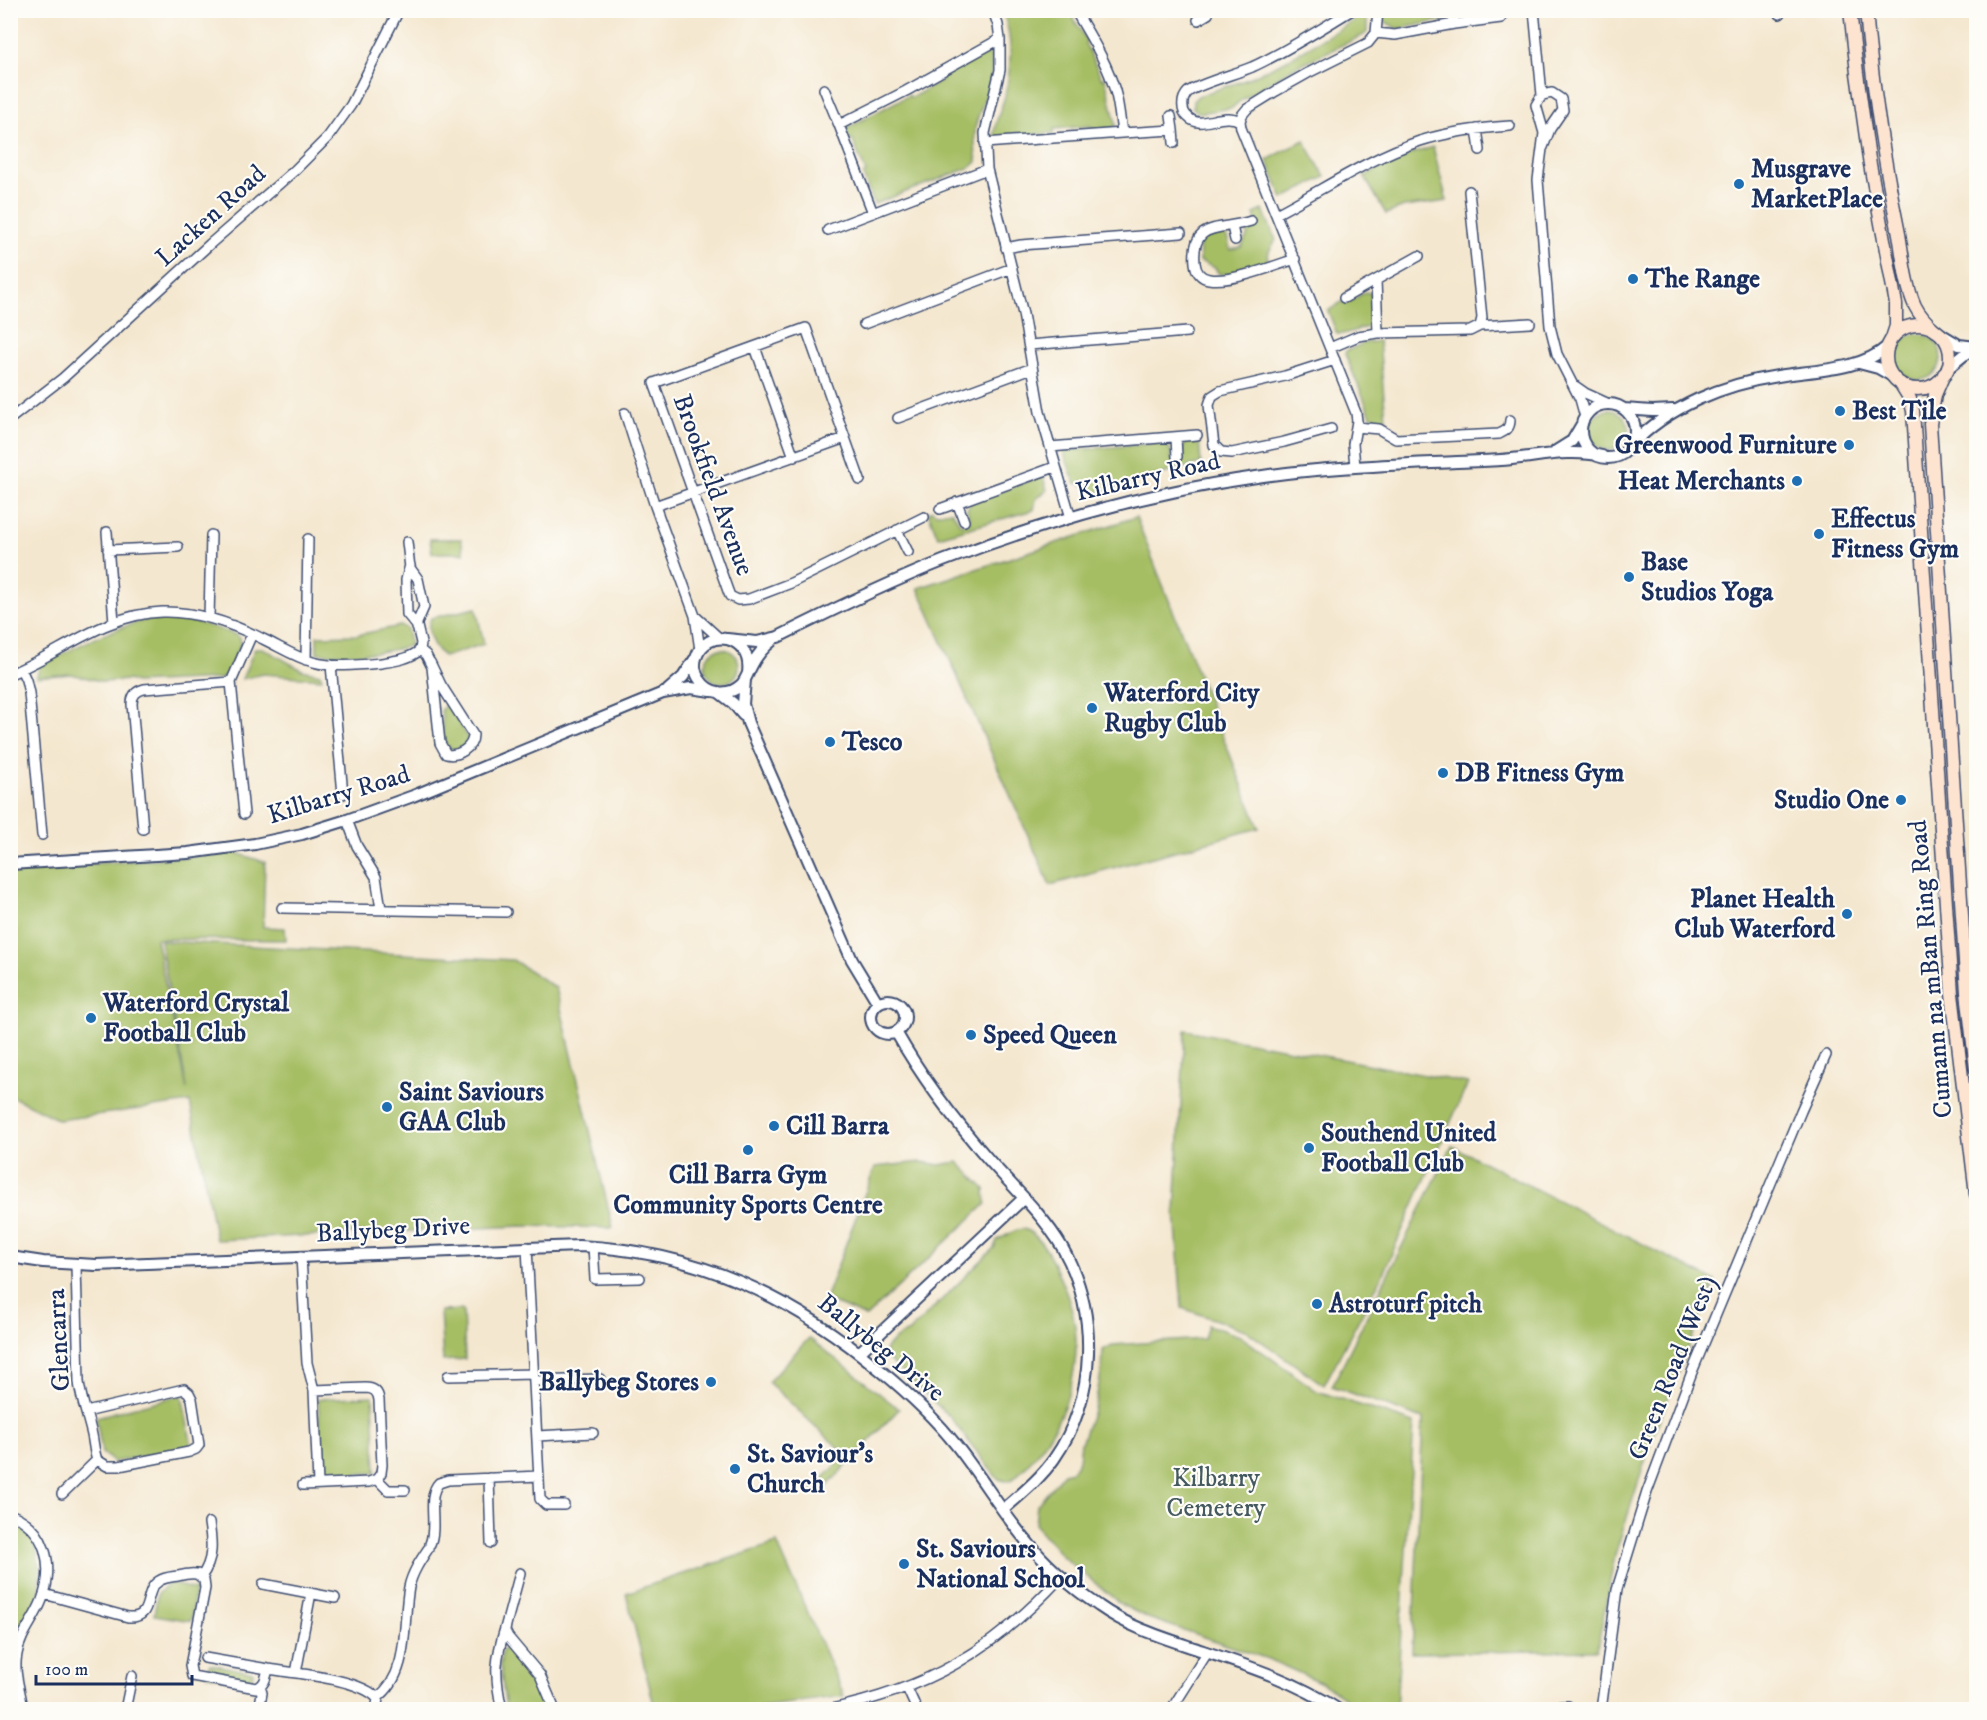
<svg xmlns="http://www.w3.org/2000/svg" width="1987" height="1720" viewBox="0 0 1987 1720" font-family="'IM FELL DW Pica',serif">
	<rect width="100%" height="100%" fill="#fdfcf7"/>
	<filter id="ink" filterUnits="userSpaceOnUse"><feTurbulence type="fractalNoise" baseFrequency=".0167" numOctaves="2"/><feDisplacementMap in="SourceGraphic" scale="12" xChannelSelector="R" yChannelSelector="G"/><feConvolveMatrix kernelMatrix="1 2 1 2 8 2 1 2 1" color-interpolation-filters="sRGB"/></filter>
	<filter id="wash" filterUnits="userSpaceOnUse"><feTurbulence type="fractalNoise" baseFrequency=".008" numOctaves="4" result="noise"/><feDisplacementMap in="SourceGraphic" scale="24" xChannelSelector="R" yChannelSelector="G"/><feGaussianBlur stdDeviation="1.35" result="paint"/><feColorMatrix in="noise" values="0 0 0 0 0 0 0 0 0 0 0 0 0 0 0 0 0 1.4 0 .05"/><feComposite in="paint" operator="in"/></filter>
	<g filter="url(#wash)">
		<rect width="100%" height="100%" fill="#f4e7cf"/>
		<path fill="#a6be64" stroke="#607661" stroke-width="1.5" d="M 1002,11 L 1069,11 L 1087,41 L 1085,43 L 1102,79 L 1105,78 L 1116,124 L 1113,128 L 1092,130 L 1091,126 L 1054,129 L 1054,133 L 994,137 C 994,123 1001,110 1005,96 C 1011,67 1014,38 1002,11 Z
			M 1384,11 L 1448,11 L 1448,17 L 1444,20 L 1398,29 L 1382,20 Z
			M 1363,15 L 1367,16 L 1367,32 L 1364,35 L 1291,69 L 1240,101 L 1232,108 L 1200,113 L 1193,108 L 1193,101 L 1198,96 L 1245,80 L 1285,61 Z
			M 989,51 C 998,75 982,102 976,124 C 973,137 975,150 977,162 L 971,167 L 874,204 L 863,175 L 866,173 L 852,139 L 849,140 L 846,131 L 847,128 L 909,95 L 911,98 L 943,80 L 941,77 Z
			M 1304,140 L 1325,177 L 1283,199 L 1267,160 Z
			M 1433,147 L 1447,201 L 1404,207 L 1386,214 L 1364,176 L 1408,155 Z
			M 1263,210 L 1276,240 L 1269,251 L 1267,263 L 1228,274 L 1219,274 L 1215,268 L 1200,261 C 1200,256 1199,250 1200,245 C 1202,236 1216,229 1225,235 C 1229,238 1229,245 1230,250 L 1241,247 L 1248,234 L 1246,228 L 1257,224 L 1254,214 Z
			M 1365,292 L 1371,293 L 1374,321 L 1370,321 L 1371,326 L 1343,334 L 1337,334 L 1328,311 L 1343,301 L 1346,304 Z
			M1895 357a23 23 0 1 1 46 0a23 23 0 1 1-46 0Z
			M 1379,341 L 1386,420 L 1371,416 L 1345,354 L 1346,351 L 1364,343 Z
			M1589 430a20 20 0 1 1 40 0a20 20 0 1 1-40 0Z
			M 1199,440 L 1201,463 L 1092,494 C 1089,485 1083,484 1075,483 L 1063,451 L 1161,443 L 1170,448 L 1172,460 L 1182,459 L 1183,446 L 1187,442 Z
			M 1043,476 L 1047,490 L 1036,499 L 1034,510 L 938,537 L 928,512 L 932,510 C 938,516 944,511 952,511 L 961,525 L 970,522 L 967,509 L 971,502 Z
			M 1136,517 L 1259,828 L 1050,885 L 918,588 Z
			M 430,539 L 461,539 L 464,553 L 432,553 Z
			M 476,608 L 484,644 L 444,657 C 434,648 424,632 431,618 Z
			M 155,618 C 184,617 209,625 236,635 L 240,638 L 241,643 L 228,674 L 220,679 L 135,683 L 128,680 L 104,682 L 71,674 L 36,677 L 39,670 L 38,667 C 77,646 111,628 155,618 Z
			M 400,626 L 407,628 L 410,643 L 409,646 C 380,654 347,656 317,653 L 317,636 L 357,635 Z
			M 255,648 L 263,648 L 302,670 L 320,674 L 322,679 L 263,674 L 242,679 Z
			M705 666a17 17 0 1 1 34 0a17 17 0 1 1-34 0Z
			M 446,704 L 450,706 L 468,738 L 464,746 L 453,750 L 446,745 L 444,741 L 441,710 Z
			M 236,853 L 265,862 L 263,927 L 285,928 L 286,940 L 156,939 L 187,1089 L 160,941 L 513,960 L 556,988 L 613,1228 L 522,1226 L 216,1240 L 190,1102 L 59,1120 L 11,1096 L 10,870 Z
			M 1185,1030 L 1468,1083 L 1381,1278 L 1324,1385 L 1245,1330 L 1182,1308 L 1175,1212 Z
			M 1452,1146 L 1715,1281 L 1653,1436 L 1615,1555 L 1597,1650 L 1412,1653 L 1423,1419 L 1332,1386 Z
			M 922,1162 L 939,1165 L 958,1162 L 985,1189 L 986,1204 L 866,1317 L 825,1299 L 875,1167 Z
			M 1024,1229 C 1038,1234 1049,1253 1055,1267 C 1062,1282 1069,1297 1073,1314 C 1084,1367 1064,1427 1026,1466 C 1017,1475 1011,1486 997,1478 L 950,1417 L 887,1358 L 885,1351 C 890,1341 899,1336 909,1332 L 994,1248 L 997,1240 L 1017,1230 Z
			M 463,1310 L 465,1359 L 443,1361 L 440,1311 Z
			M 1208,1325 L 1240,1336 L 1317,1391 L 1414,1423 L 1396,1709 L 1361,1709 L 1322,1683 L 1268,1659 L 1148,1618 L 1122,1605 L 1062,1556 L 1035,1525 L 1037,1505 L 1064,1473 L 1072,1471 L 1079,1460 L 1081,1443 L 1095,1405 L 1102,1368 L 1103,1350 L 1112,1345 L 1204,1339 Z
			M 809,1338 L 899,1409 L 819,1495 L 813,1489 L 846,1455 L 768,1382 Z
			M 182,1395 L 192,1447 L 114,1462 L 102,1453 L 96,1417 Z
			M 373,1396 L 376,1473 L 323,1475 L 318,1399 Z
			M 10,1520 L 28,1532 L 36,1547 L 40,1571 L 40,1594 L 21,1629 L 12,1664 L 12,1710 L 10,1709 Z
			M 777,1543 L 844,1696 L 747,1709 L 655,1709 L 626,1593 Z
			M 171,1583 L 195,1590 L 191,1621 L 154,1615 L 158,1593 Z
			M 509,1648 C 529,1663 542,1686 549,1709 L 506,1709 L 500,1666 L 502,1650 Z
			M 210,1664 L 253,1672 L 251,1684 L 208,1675 Z"/>
	</g>
	<g filter="url(#ink)">
		<g fill="none" stroke-linecap="round" stroke-linejoin="round">
			<defs>
				<path id="minor" d="M 993,10 L 998,25 L 1000,39
					M 1352,10 C 1319,30 1287,51 1252,67 C 1238,73 1196,85 1188,92 C 1181,99 1181,111 1188,117 C 1201,131 1221,111 1240,121 L 1242,115 L 1247,109 L 1276,91 L 1308,73 L 1368,43 L 1376,33 L 1395,35 L 1454,24 L 1501,18
					M 1453,10 L 1454,24
					M 1534,10 L 1542,95
					M 1779,10 L 1780,14
					M 1198,20 L 1208,14 L 1206,10
					M 1376,33 L 1378,10
					M 824,89 L 839,125
					M 1171,116 L 1173,130
					M 1240,121 L 1241,128 L 1356,413 L 1357,421 L 1353,444 L 1355,466
					M 1477,129 L 1480,150
					M 1122,133 L 1173,130 L 1174,143
					M 985,143 L 1122,133 C 1120,119 1119,104 1115,91 C 1107,62 1090,36 1075,10
					M 1543,147 L 1550,129 L 1563,110 L 1561,99 L 1552,93 L 1542,95 L 1536,105 L 1544,133 L 1538,180 L 1550,326 L 1557,354 L 1580,399 L 1585,417
					M 873,213 L 839,125 L 906,91 L 1000,39 L 1000,70 L 985,133 L 987,169 L 1023,314 L 1040,412 L 1071,518
					M 1276,214 C 1324,189 1369,158 1420,141 C 1449,132 1479,128 1510,126
					M 1251,221 C 1221,231 1191,220 1195,263 C 1196,272 1201,278 1209,279 C 1230,283 1274,266 1295,259
					M 1232,226 L 1235,240
					M 828,230 L 987,169
					M 1006,248 L 1021,245 L 1181,233
					M 1344,298 L 1376,280
					M 864,324 L 1012,268
					M 1480,326 L 1530,323
					M 1378,333 L 1470,331 L 1480,326 L 1482,318 L 1469,191
					M 1029,345 L 1187,332
					M 755,347 L 794,457
					M 1330,348 L 1358,336 L 1378,333 L 1376,280 L 1419,256
					M 1575,386 L 1585,393 L 1609,404
					M 625,413 L 655,506
					M 898,418 L 1032,368
					M 10,419 L 63,378 L 210,244 L 295,170 L 328,137 L 351,105 L 399,10
					M 1356,427 L 1379,429 L 1396,439 L 1499,434 C 1506,431 1510,428 1510,420
					M 1331,429 L 1284,442 L 1232,453 L 1221,452 L 1214,445 L 1209,405 L 1212,396 L 1220,391 L 1285,376 L 1335,360
					M 1176,437 L 1177,457
					M 1050,447 L 1197,435
					M 860,480 L 806,328 L 654,383 L 728,591 L 730,596 L 738,600 L 749,599 L 791,583 L 924,517
					M 957,502 L 964,521
					M 940,509 L 1055,467
					M 897,530 L 908,552
					M 107,532 L 114,622
					M 407,542 L 410,568 L 418,579 L 424,607 L 417,623 L 417,628
					M 108,550 L 178,547
					M 410,565 L 406,580 L 407,614 L 417,626 L 421,643 L 420,650
					M 695,616 L 719,638
					M 209,618 L 211,535
					M 420,650 L 426,655 L 432,667 L 440,743 L 446,754 C 458,757 473,748 473,735 L 441,685 L 430,662
					M 700,650 L 695,616 L 655,506 L 845,438
					M 306,660 L 308,539
					M 331,665 L 343,794
					M 21,669 L 26,680 L 29,693 L 42,835
					M 10,674 C 61,653 105,614 162,612 C 196,611 233,624 263,639 C 280,647 295,657 313,662 C 334,668 360,665 381,663 C 394,661 410,659 420,650
					M 231,682 L 244,814
					M 347,820 L 357,846 L 376,877 L 381,909
					M 143,829 L 132,704 C 132,695 136,691 144,689 L 231,682 L 252,634
					M 282,908 L 506,912
					M 593,1246 L 595,1279 L 640,1278
					M 527,1247 L 540,1499 L 546,1505 L 564,1505
					M 301,1256 L 307,1363 L 314,1390 L 318,1484
					M 76,1265 L 79,1382 C 81,1400 88,1417 92,1435 C 94,1444 94,1452 97,1460 L 107,1466 L 119,1466 L 189,1452 L 196,1449 L 199,1445 L 192,1399 L 189,1393 L 184,1389 L 86,1412
					M 448,1376 L 534,1374
					M 534,1381 L 600,1379
					M 314,1390 L 365,1388 C 373,1388 378,1391 379,1400 L 382,1465 L 381,1473 L 377,1479
					M 537,1436 L 593,1433
					M 489,1478 L 491,1543
					M 303,1485 L 369,1482 L 377,1479 L 388,1490 L 405,1490
					M 62,1494 L 97,1460
					M 10,1514 C 46,1528 55,1565 42,1600 C 35,1619 20,1634 17,1654 C 13,1673 21,1691 23,1710
					M 430,1544 C 438,1526 426,1496 439,1483 L 448,1480 L 539,1476
					M 201,1577 C 214,1560 212,1542 209,1523
					M 263,1584 L 335,1598
					M 44,1594 L 128,1617 C 155,1619 142,1591 159,1581 C 165,1577 172,1577 178,1576 C 185,1574 191,1573 197,1574 L 204,1580 L 205,1588 L 190,1666 L 192,1676 L 256,1688 C 265,1686 266,1677 268,1669 C 294,1673 362,1679 378,1699 L 376,1710
					M 506,1625 L 520,1573
					M 205,1658 L 268,1669
					M 296,1673 L 311,1593
					M 907,1688 L 917,1710
					M 377,1698 C 411,1673 402,1623 409,1587 C 412,1573 420,1561 428,1549
					M 125,1710 L 132,1676
					M 259,1710 L 262,1693 L 260,1687
					M 502,1710 C 494,1674 495,1660 506,1625 L 505,1631 L 508,1637 L 540,1675 L 555,1710
					M 827,1710 C 927,1689 992,1652 1061,1577
					M 1171,1710 L 1207,1653
					M 1539,1710 L 1539,1708 L 1568,1706 L 1574,1710
					M 1601,1710 L 1617,1589 L 1647,1492 L 1692,1372 L 1801,1111 L 1826,1055"/>
				<path id="tertiary" d="M 1939,333 L 1959,345 L 1976,347
					M 1859,363 L 1878,368 L 1892,376
					M 1947,369 L 1964,355 L 1976,349
					M1581 431a27 27 0 1 1 54 0a27 27 0 1 1-54 0Z
					M 1624,409 L 1652,411 L 1673,410
					M 1631,446 C 1668,406 1725,384 1778,376 C 1813,370 1861,371 1888,346
					M 1556,451 L 1572,441 L 1582,424
					M 727,639 L 757,642 L 778,637 C 832,610 887,583 943,561 C 1046,521 1154,491 1263,476 C 1327,467 1392,465 1457,462 C 1475,461 1494,461 1512,459 C 1543,456 1571,449 1602,456
					M 748,673 C 753,635 706,626 696,658 C 694,665 695,674 700,680 C 709,694 728,697 741,685 C 746,680 748,672 752,665 C 757,655 764,647 773,640
					M 745,680 L 743,704 L 748,723 L 852,960 L 878,1003
					M 668,690 L 683,677 L 695,659
					M 720,693 L 733,703 L 743,715
					M 10,864 L 188,853 L 255,844 L 302,834 L 347,820 L 413,796 L 663,693 L 691,688 L 711,691
					M871 1017a17 17 0 1 1 34 0a17 17 0 1 1-34 0Z
					M 896,1032 C 922,1078 954,1120 989,1160 C 1014,1188 1043,1215 1062,1247 C 1099,1312 1097,1397 1054,1459 C 1040,1479 1021,1494 1003,1510
					M 10,1257 L 43,1262 L 96,1265 L 579,1246 C 696,1251 792,1296 880,1370 C 908,1393 934,1417 956,1445 C 980,1475 999,1508 1024,1538 C 1045,1564 1071,1587 1099,1606 C 1127,1626 1158,1636 1191,1647 C 1242,1664 1294,1680 1339,1710
					M 859,1353 L 1023,1199"/>
				<path id="secondary" d="M 1850,10 L 1857,73 L 1869,159 L 1896,304 L 1896,326 L 1892,338
					M 1866,10 C 1872,85 1884,160 1899,234 C 1903,257 1905,284 1915,306 C 1920,316 1928,324 1936,331
					M1886 357a32 32 0 1 1 64 0a32 32 0 1 1-64 0Z
					M 1944,374 L 1935,395 L 1930,424 L 1967,992 L 1976,1069
					M 1900,383 L 1910,399 L 1913,411 L 1952,994 L 1976,1194"/>
			</defs>
			<use href="#minor" stroke="#3c4b6f" stroke-width="12"/>
			<use href="#tertiary" stroke="#3c4b6f" stroke-width="14"/>
			<use href="#secondary" stroke="#3c4b6f" stroke-width="15"/>
			<use href="#minor" stroke="#fff" stroke-width="9"/>
			<use href="#tertiary" stroke="#fff" stroke-width="10"/>
			<use href="#secondary" stroke="#fde4d1" stroke-width="12"/>
		</g>
	</g>
	<g fill="#1f6fb2" stroke="#fdfcf7" stroke-width="2">
		<circle cx="1739" cy="184" r="6"/>
		<circle cx="1633" cy="279" r="6"/>
		<circle cx="1840" cy="411" r="6"/>
		<circle cx="1849" cy="445" r="6"/>
		<circle cx="1797" cy="481" r="6"/>
		<circle cx="1819" cy="534" r="6"/>
		<circle cx="1629" cy="577" r="6"/>
		<circle cx="1092" cy="708" r="6"/>
		<circle cx="830" cy="742" r="6"/>
		<circle cx="1443" cy="773" r="6"/>
		<circle cx="1901" cy="800" r="6"/>
		<circle cx="1847" cy="914" r="6"/>
		<circle cx="91" cy="1018" r="6"/>
		<circle cx="971" cy="1035" r="6"/>
		<circle cx="387" cy="1107" r="6"/>
		<circle cx="774" cy="1126" r="6"/>
		<circle cx="1309" cy="1148" r="6"/>
		<circle cx="748" cy="1150" r="6"/>
		<circle cx="1317" cy="1304" r="6"/>
		<circle cx="711" cy="1382" r="6"/>
		<circle cx="735" cy="1469" r="6"/>
		<circle cx="904" cy="1564" r="6"/>
	</g>
	<g text-anchor="middle" dominant-baseline="central" stroke-width="4.5" stroke-linejoin="round" paint-order="stroke">
		<g font-size="26" font-weight="bold" fill="#1b2f5e" stroke="#fdfcf7" text-anchor="start">
			<text x="1751" y="169">Musgrave<tspan x="1751" dy="30">MarketPlace</tspan></text>
			<text x="1645" y="279">The Range</text>
			<text x="1852" y="411">Best Tile</text>
			<text x="1837" y="445" text-anchor="end">Greenwood Furniture</text>
			<text x="1785" y="481" text-anchor="end">Heat Merchants</text>
			<text x="1831" y="519">Effectus<tspan x="1831" dy="30">Fitness Gym</tspan></text>
			<text x="1641" y="562">Base<tspan x="1641" dy="30">Studios Yoga</tspan></text>
			<text x="1104" y="693">Waterford City<tspan x="1104" dy="30">Rugby Club</tspan></text>
			<text x="842" y="742">Tesco</text>
			<text x="1455" y="773">DB Fitness Gym</text>
			<text x="1889" y="800" text-anchor="end">Studio One</text>
			<text x="1835" y="899" text-anchor="end">Planet Health<tspan x="1835" dy="30">Club Waterford</tspan></text>
			<text x="103" y="1003">Waterford Crystal<tspan x="103" dy="30">Football Club</tspan></text>
			<text x="983" y="1035">Speed Queen</text>
			<text x="399" y="1092">Saint Saviours<tspan x="399" dy="30">GAA Club</tspan></text>
			<text x="786" y="1126">Cill Barra</text>
			<text x="1321" y="1133">Southend United<tspan x="1321" dy="30">Football Club</tspan></text>
			<text x="748" y="1175" text-anchor="middle">Cill Barra Gym<tspan x="748" dy="30">Community Sports Centre</tspan></text>
			<text x="1329" y="1304">Astroturf pitch</text>
			<text x="699" y="1382" text-anchor="end">Ballybeg Stores</text>
			<text x="747" y="1454">St. Saviour's<tspan x="747" dy="30">Church</tspan></text>
			<text x="916" y="1549">St. Saviours<tspan x="916" dy="30">National School</tspan></text>
		</g>
		<g font-size="26" fill="#1b2f5e" stroke="#fdfcf7">
			<text transform="translate(211 216) rotate(-42)">Lacken Road</text>
			<text transform="translate(1148 477) rotate(-13)">Kilbarry Road</text>
			<text transform="translate(713 485) rotate(70)">Brookfield Avenue</text>
			<text transform="translate(339 795) rotate(-17)">Kilbarry Road</text>
			<text transform="translate(1931 969) rotate(-95)">Cumann na mBan Ring Road</text>
			<text transform="translate(393 1230) rotate(-3)">Ballybeg Drive</text>
			<text transform="translate(59 1340) rotate(-93)">Glencarra</text>
			<text transform="translate(881 1348) rotate(39)">Ballybeg Drive</text>
			<text transform="translate(1673 1368) rotate(-68)">Green Road (West)</text>
		</g>
		<g font-size="26" fill="#455a60" stroke="#fdfcf7">
			<text x="1216" y="1478">Kilbarry<tspan x="1216" dy="30">Cemetery</tspan></text>
		</g>
	</g>
	<rect width="1987" height="1720" fill="none" stroke="#fdfcf7" stroke-width="36"/>
	<path d="M36 1675v9h156v-9" fill="none" stroke="#1b2f5e" stroke-width="3"/>
	<text x="45" y="1675" font-size="18" fill="#1b2f5e" stroke="#fdfcf7" stroke-width="4.5" paint-order="stroke">100 m</text>
</svg>
